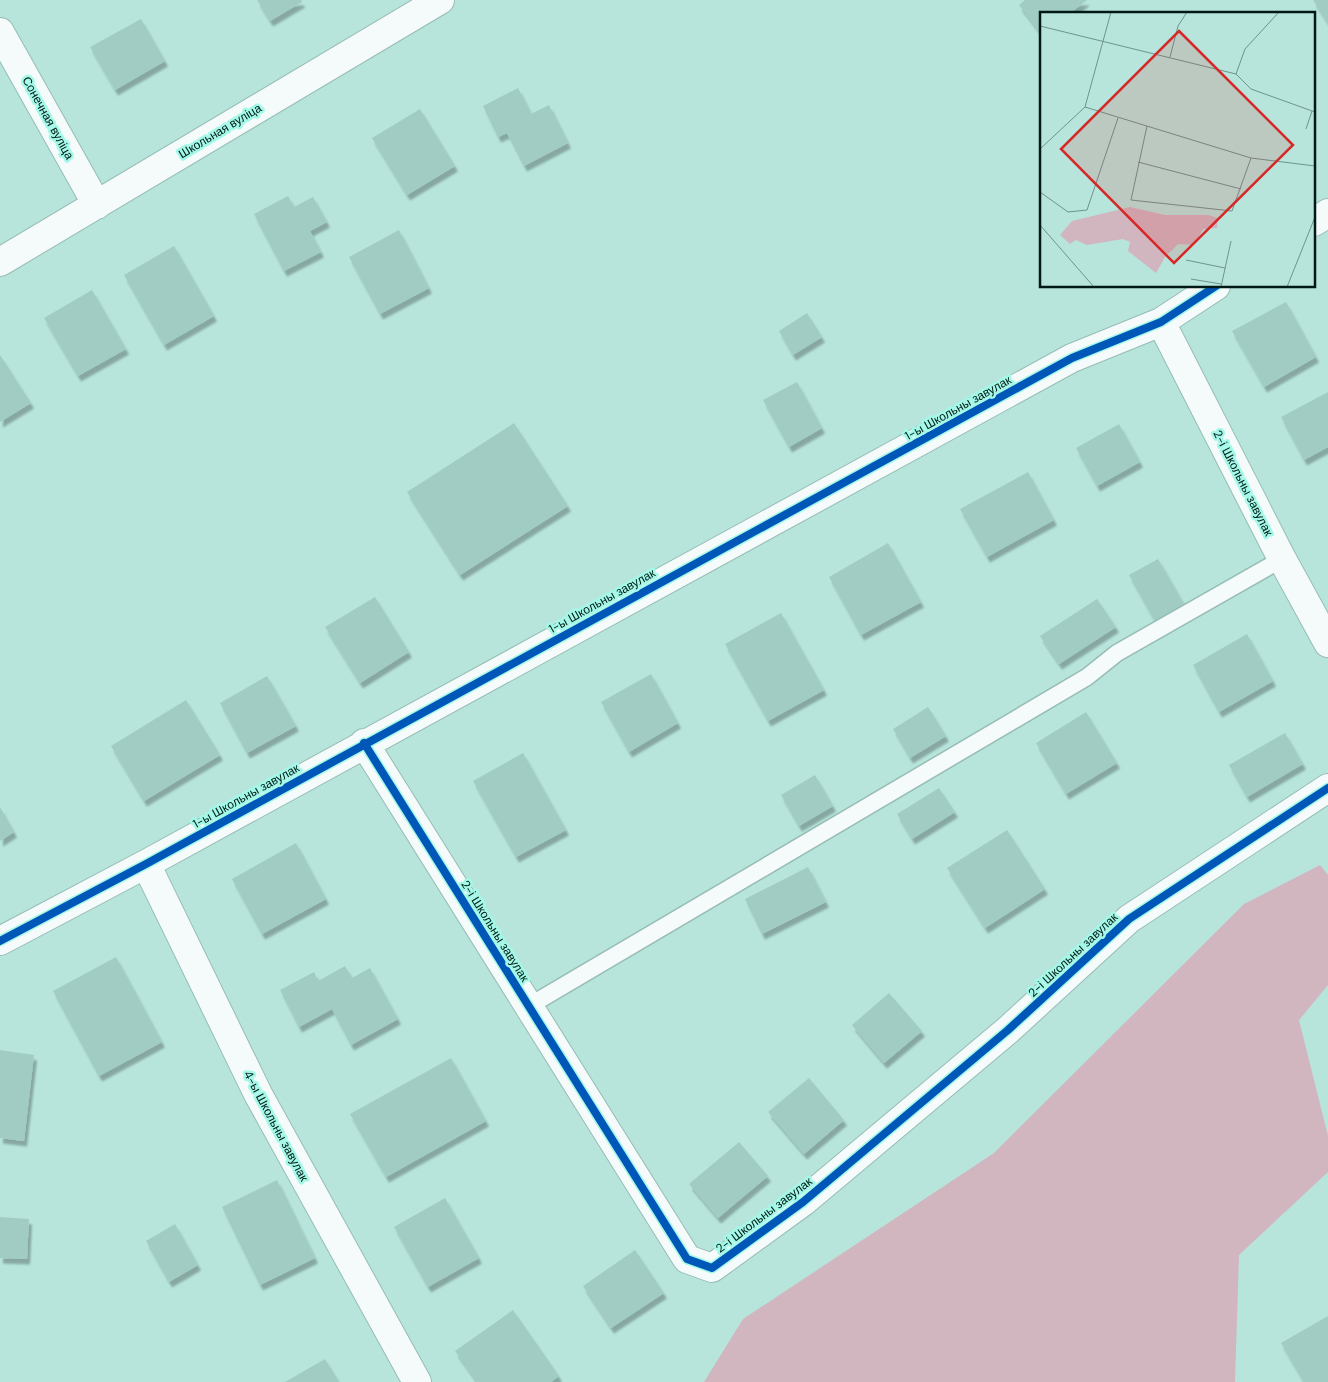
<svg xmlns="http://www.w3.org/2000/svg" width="1328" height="1382" viewBox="0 0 1328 1382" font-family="'DM Sans',sans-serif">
	<defs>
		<filter id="shadow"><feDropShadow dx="3" dy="5.5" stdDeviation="1" flood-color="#0004"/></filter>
	</defs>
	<rect width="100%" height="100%" fill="#b7e5dc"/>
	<path fill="#d1b5bf" d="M 1320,865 L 1328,875 L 1328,985 L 1299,1020 L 1328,1136 L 1328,1172 L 1239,1255 L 1235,1382 L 704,1382 L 743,1319 L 994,1153 L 1244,904 Z"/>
	<path fill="#a1ccc4" filter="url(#shadow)" d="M 257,0 L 301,0 L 302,2 L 270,21 Z
		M 1025,0 L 1087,0 L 1069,14 L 1042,14 L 1042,35 L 1019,5 Z
		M 1313,0 L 1328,0 L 1328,23 Z
		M 141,19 L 165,61 L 115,90 L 90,47 Z
		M 518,88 L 531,114 L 549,105 L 568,143 L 524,166 L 507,133 L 498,137 L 483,106 Z
		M 420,109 L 455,166 L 407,195 L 372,138 Z
		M 288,196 L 294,207 L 313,197 L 327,222 L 310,231 L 321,252 L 284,271 L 254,214 Z
		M 399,230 L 429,288 L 380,314 L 349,257 Z
		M 174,246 L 214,316 L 164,345 L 124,275 Z
		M 92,290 L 126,349 L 78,376 L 44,318 Z
		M 1286,302 L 1316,357 L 1264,387 L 1232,331 Z
		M 807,313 L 822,337 L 793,355 L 779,331 Z
		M 0,355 L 31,403 L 0,422 Z
		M 797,382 L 822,428 L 789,447 L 763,400 Z
		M 1328,392 L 1328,447 L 1304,460 L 1281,417 Z
		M 514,423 L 568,506 L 460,575 L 407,492 Z
		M 1119,424 L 1140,462 L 1097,486 L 1076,448 Z
		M 1028,472 L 1054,520 L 987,557 L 960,509 Z
		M 888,543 L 921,602 L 861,635 L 829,577 Z
		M 1158,559 L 1184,604 L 1155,621 L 1129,575 Z
		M 375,597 L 409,652 L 360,683 L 325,627 Z
		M 1097,599 L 1116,627 L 1059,664 L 1040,636 Z
		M 781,613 L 824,690 L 768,721 L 725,644 Z
		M 1247,634 L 1273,681 L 1219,712 L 1193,665 Z
		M 651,674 L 678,723 L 629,752 L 601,702 Z
		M 267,676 L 296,726 L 247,753 L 220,703 Z
		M 186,700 L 220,755 L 144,801 L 111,746 Z
		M 928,707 L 946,736 L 910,758 L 893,729 Z
		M 1086,712 L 1117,763 L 1066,794 L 1036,743 Z
		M 1285,733 L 1303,764 L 1247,797 L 1229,765 Z
		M 523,753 L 566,830 L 516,857 L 473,781 Z
		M 815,775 L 833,806 L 799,826 L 781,795 Z
		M 939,788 L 955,812 L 912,839 L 897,814 Z
		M 0,807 L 14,832 L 0,841 Z
		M 1007,830 L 1045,889 L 985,928 L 947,868 Z
		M 296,843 L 326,899 L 262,934 L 232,879 Z
		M 808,867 L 826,902 L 762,934 L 745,899 Z
		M 116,957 L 162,1042 L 99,1076 L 53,991 Z
		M 345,966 L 352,978 L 370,968 L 398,1019 L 351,1045 L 332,1009 L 299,1027 L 280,990 L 314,972 L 318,981 Z
		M 889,993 L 922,1031 L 884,1063 L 852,1025 Z
		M 0,1050 L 34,1055 L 24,1141 L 0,1138 Z
		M 451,1058 L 486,1121 L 386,1177 L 350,1114 Z
		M 809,1078 L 844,1120 L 804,1154 L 768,1112 Z
		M 739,1142 L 768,1176 L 718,1218 L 689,1184 Z
		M 277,1180 L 315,1258 L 260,1285 L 222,1207 Z
		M 445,1198 L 479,1258 L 428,1287 L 394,1227 Z
		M 0,1217 L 29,1219 L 27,1259 L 0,1258 Z
		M 175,1224 L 198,1265 L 169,1282 L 146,1241 Z
		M 635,1250 L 664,1293 L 611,1328 L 583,1286 Z
		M 513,1310 L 559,1376 L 551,1382 L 477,1382 L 455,1351 Z
		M 1328,1316 L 1328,1382 L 1304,1382 L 1281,1343 Z
		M 325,1359 L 339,1382 L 285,1382 Z"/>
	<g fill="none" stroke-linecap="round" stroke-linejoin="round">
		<defs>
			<path id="lane" d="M 529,1006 L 1087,677 L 1117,653 L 1282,559"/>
			<path id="street" d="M 0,32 L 97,205
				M 1314,222 L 1328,213
				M 0,262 L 440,0
				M 1161,322 L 1282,559 L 1328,643
				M 364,743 L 687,1259 L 712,1268 L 803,1202 L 1008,1030 L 1129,919 L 1328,788
				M 146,864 L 258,1094 L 417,1382
				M 0,941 L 146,864 L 1072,358 L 1161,322 L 1216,286"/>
		</defs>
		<use href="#lane" stroke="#97bcb5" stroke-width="19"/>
		<use href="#street" stroke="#97bcb5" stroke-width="30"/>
		<use href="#lane" stroke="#f4fbfa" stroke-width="16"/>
		<use href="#street" stroke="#f4fbfa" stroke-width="28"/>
		<defs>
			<path id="cycleway" d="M 364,743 L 687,1259 L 712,1268 L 803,1202 L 1008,1030 L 1129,919 L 1328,788
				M 0,941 L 146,864 L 1072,358 L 1161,322 L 1216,286"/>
		</defs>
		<use href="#cycleway" stroke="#a4f8e8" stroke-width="11"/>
		<use href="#cycleway" stroke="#0057b8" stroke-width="8"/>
	</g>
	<g text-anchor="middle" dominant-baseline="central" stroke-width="5" stroke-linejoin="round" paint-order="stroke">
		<g font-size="12" fill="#011915" stroke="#a4f8e8">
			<text transform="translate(48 118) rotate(61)">Сонечная вуліца</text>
			<text transform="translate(220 131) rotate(-31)">Школьная вуліца</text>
			<text transform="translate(958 408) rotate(-29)">1-ы Школьны завулак</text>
			<text transform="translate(1243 483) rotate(63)">2-і Школьны завулак</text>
			<text transform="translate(602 601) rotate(-29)">1-ы Школьны завулак</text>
			<text transform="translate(246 796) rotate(-29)">1-ы Школьны завулак</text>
			<text transform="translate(495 931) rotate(58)">2-і Школьны завулак</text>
			<text transform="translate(1073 955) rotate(-43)">2-і Школьны завулак</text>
			<text transform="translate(276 1126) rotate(62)">4-ы Школьны завулак</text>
			<text transform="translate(764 1215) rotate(-37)">2-і Школьны завулак</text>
		</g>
	</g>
	<g transform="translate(1040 12)">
		<rect width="275" height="275" fill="#b7e5dc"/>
		<path d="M 90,195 L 125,203 L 168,203 L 178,206 L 177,216 L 163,217 L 154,233 L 138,232 L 125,245 L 116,261 L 88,239 L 90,230 L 83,227 L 47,233 L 36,228 L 30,232 L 20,223 L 32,209 Z" fill="#d1b5bf"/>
		<path fill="none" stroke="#6e938c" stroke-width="1" d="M 0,14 L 196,62 L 211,77 L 275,100M 130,45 L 138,14 L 147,0M 196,62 L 205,37 L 239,0M 45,95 L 211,146 L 275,154M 107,114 L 91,188 L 192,199 L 211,146M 266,117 L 272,99M 0,137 L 45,95 L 71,0M 98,150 L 201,177M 0,180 L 28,200 L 47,198 L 78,106M 0,213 L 54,275M 146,248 L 185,256M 151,267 L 181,272M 181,275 L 191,229M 247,275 L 275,205"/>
		<path fill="#d62828" fill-opacity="0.15" stroke="#d62828" stroke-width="2.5" d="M 139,19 L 253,133 L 134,251 L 21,137 Z"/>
		<rect width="275" height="275" fill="none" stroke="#011915" stroke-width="2.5"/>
	</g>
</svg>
